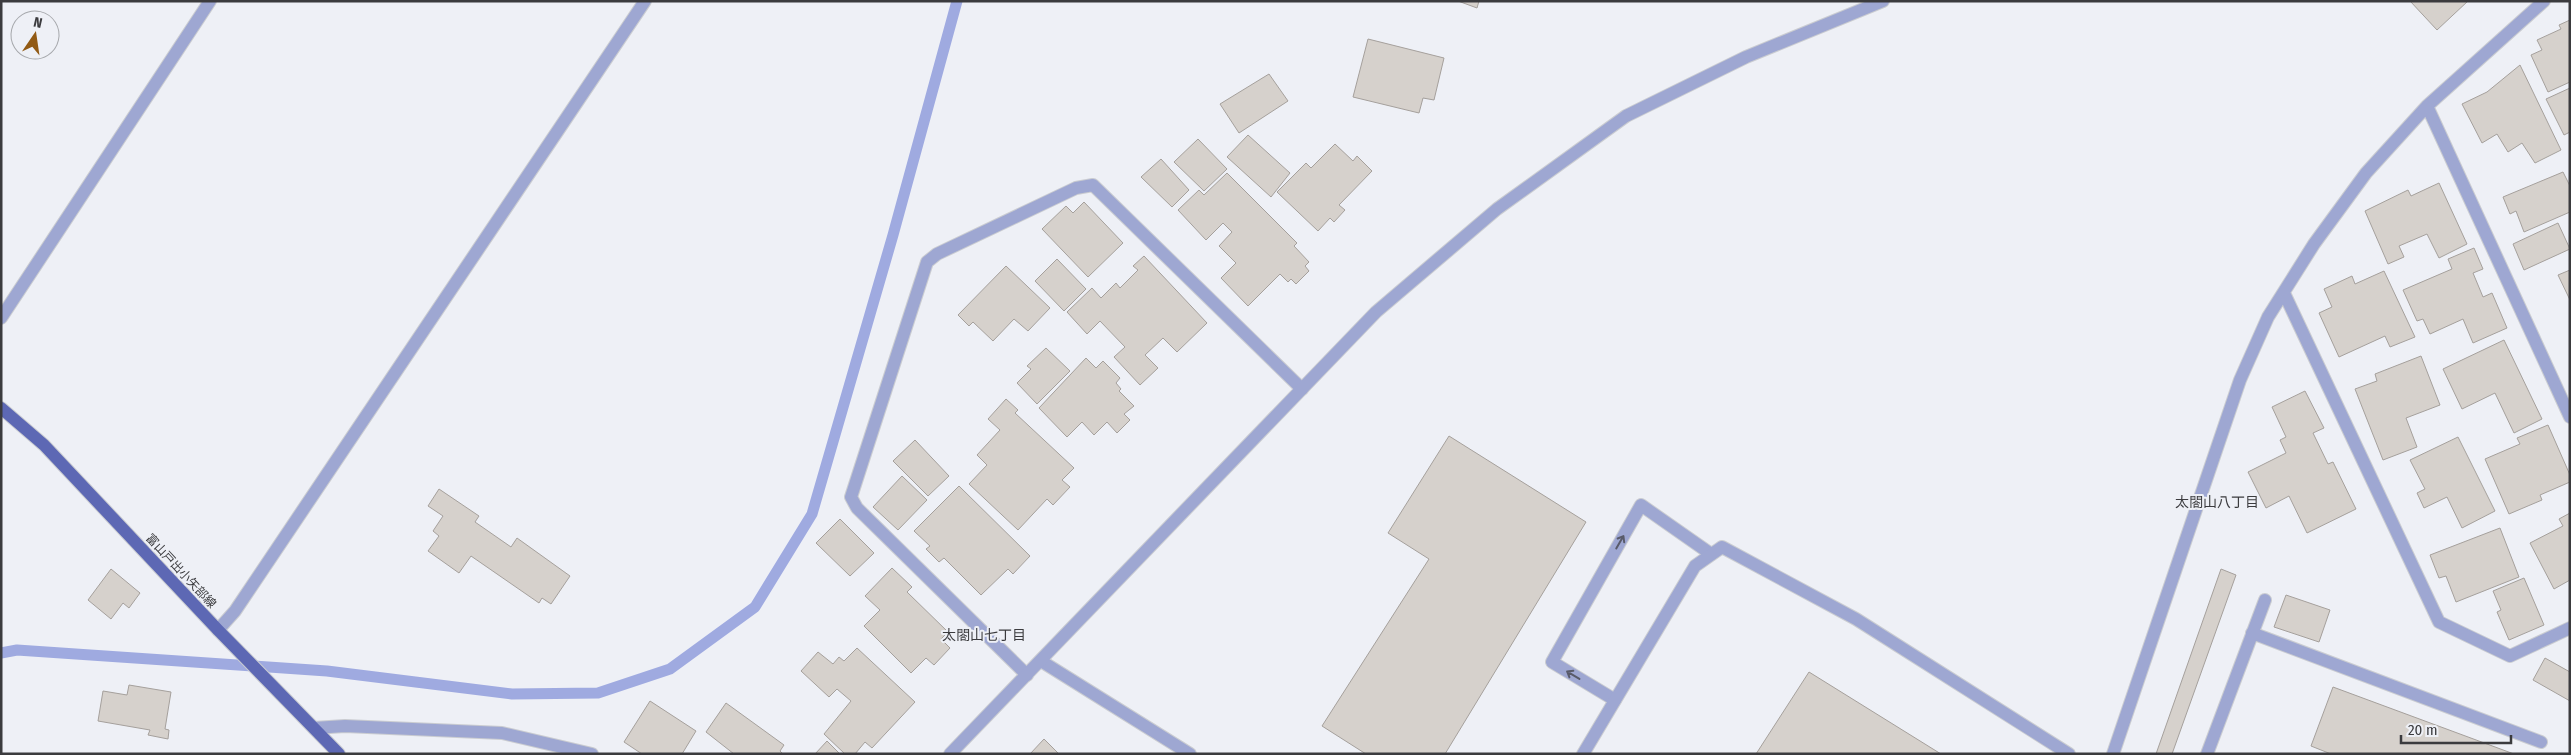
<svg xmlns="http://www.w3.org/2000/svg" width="2571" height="755" viewBox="0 0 2571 755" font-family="'Fira Sans Condensed','Noto Sans JP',sans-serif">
	<rect width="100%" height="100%" fill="#eef0f6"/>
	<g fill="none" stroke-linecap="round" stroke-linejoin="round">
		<path stroke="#9faae0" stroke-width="11" d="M 1,653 L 17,650 L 327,671 L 512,694 L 598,693 L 670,669 L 755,607 L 812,514 L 893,235 L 957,1"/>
	</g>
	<path fill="#d6d1cc" stroke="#a5a09c" d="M 1458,1 L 1479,1 L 1477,8 Z
		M 2410,1 L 2468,1 L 2437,30 Z
		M 2570,20 L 2570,82 L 2548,92 L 2531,55 L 2542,50 L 2537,40 L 2561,29 L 2559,25 Z
		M 1368,39 L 1444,58 L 1434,100 L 1423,98 L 1419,113 L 1353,97 Z
		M 2520,65 L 2561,150 L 2535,163 L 2522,143 L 2508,152 L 2497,134 L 2482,143 L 2462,104 L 2487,92 Z
		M 1269,74 L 1288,101 L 1239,133 L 1220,104 Z
		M 2570,88 L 2570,132 L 2564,135 L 2546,99 Z
		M 1248,135 L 1290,173 L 1271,197 L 1227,157 Z
		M 1198,139 L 1227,169 L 1204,191 L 1174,162 Z
		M 1335,144 L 1353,161 L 1357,156 L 1372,171 L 1339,205 L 1345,210 L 1334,222 L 1330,218 L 1318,231 L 1277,192 L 1306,163 L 1311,168 Z
		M 1161,159 L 1189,190 L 1172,207 L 1141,177 Z
		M 2563,172 L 2570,186 L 2570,212 L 2524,232 L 2516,211 L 2510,214 L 2503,197 Z
		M 1227,173 L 1297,243 L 1294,246 L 1309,262 L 1305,266 L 1309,271 L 1296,284 L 1291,279 L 1288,282 L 1280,274 L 1248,306 L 1221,278 L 1236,263 L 1219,246 L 1232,232 L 1223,223 L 1206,240 L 1178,210 L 1199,190 L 1204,195 Z
		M 2439,183 L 2467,244 L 2439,258 L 2427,234 L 2399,246 L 2404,257 L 2388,264 L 2365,211 L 2408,190 L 2411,196 Z
		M 1084,202 L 1123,243 L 1088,277 L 1042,229 L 1066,206 L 1073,213 Z
		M 2558,223 L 2570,249 L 2524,270 L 2513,244 Z
		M 2474,248 L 2483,269 L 2473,273 L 2483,297 L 2492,293 L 2507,328 L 2473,343 L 2463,319 L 2430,334 L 2423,319 L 2417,321 L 2403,290 L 2452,269 L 2448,259 Z
		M 1144,256 L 1207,323 L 1177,352 L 1163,338 L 1145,355 L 1158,368 L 1140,385 L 1114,357 L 1125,347 L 1100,321 L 1087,334 L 1067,312 L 1092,288 L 1101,298 L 1116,283 L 1120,288 L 1138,270 L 1133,266 Z
		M 1057,259 L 1086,289 L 1064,311 L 1035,281 Z
		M 1006,266 L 1050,308 L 1028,331 L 1014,319 L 993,341 L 973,322 L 969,326 L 958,315 Z
		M 2570,270 L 2570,300 L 2558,275 Z
		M 2384,271 L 2415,337 L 2390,347 L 2385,336 L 2339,357 L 2319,313 L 2332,307 L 2324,289 L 2352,276 L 2355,284 Z
		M 2504,340 L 2542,419 L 2514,433 L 2495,393 L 2462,409 L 2443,369 Z
		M 1046,348 L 1070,371 L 1037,404 L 1017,383 L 1031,369 L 1027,366 Z
		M 2421,356 L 2440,405 L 2406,418 L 2417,447 L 2383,460 L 2355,389 L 2377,381 L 2375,374 Z
		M 1086,358 L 1096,368 L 1103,361 L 1120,378 L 1116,383 L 1121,389 L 1119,391 L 1134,406 L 1124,414 L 1130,420 L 1117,433 L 1107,422 L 1094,435 L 1082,422 L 1067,437 L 1039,408 Z
		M 2305,391 L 2324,428 L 2313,433 L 2328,464 L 2333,462 L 2356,509 L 2307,533 L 2289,496 L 2266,508 L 2248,472 L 2286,453 L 2280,440 L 2286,437 L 2272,407 Z
		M 1006,399 L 1018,410 L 1015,413 L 1074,468 L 1062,480 L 1070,487 L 1053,505 L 1047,499 L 1018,530 L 969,484 L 987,465 L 977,455 L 1000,430 L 988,419 Z
		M 2548,425 L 2570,475 L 2570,482 L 2540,495 L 2542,500 L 2509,514 L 2485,459 L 2520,444 L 2517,438 Z
		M 1449,436 L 1586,522 L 1445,754 L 1366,754 L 1322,726 L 1429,559 L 1388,533 Z
		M 2458,437 L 2495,511 L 2462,528 L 2447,497 L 2424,508 L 2417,493 L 2425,489 L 2410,460 Z
		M 915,440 L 949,476 L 928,496 L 893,461 Z
		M 902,476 L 927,500 L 898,530 L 873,507 Z
		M 959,486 L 1030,556 L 1013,574 L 1008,569 L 981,595 L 944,558 L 939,562 L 926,549 L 930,546 L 914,531 Z
		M 439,489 L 479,516 L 475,522 L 511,547 L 517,538 L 570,576 L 551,604 L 542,598 L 539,603 L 471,556 L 459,573 L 428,551 L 439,536 L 433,531 L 443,516 L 428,506 Z
		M 2570,513 L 2570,580 L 2554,589 L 2530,543 L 2563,526 L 2559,519 Z
		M 840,519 L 874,553 L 850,576 L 816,543 Z
		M 2500,528 L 2519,577 L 2456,602 L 2446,576 L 2439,578 L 2430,555 Z
		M 892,568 L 912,587 L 907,592 L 948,632 L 941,639 L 950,648 L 934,665 L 926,658 L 911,673 L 864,626 L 880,610 L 865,596 Z
		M 111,569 L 140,593 L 129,608 L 123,603 L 111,619 L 88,600 Z
		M 2221,569 L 2236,575 L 2172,754 L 2156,754 Z
		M 2524,578 L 2544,625 L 2509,640 L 2497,612 L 2501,610 L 2493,591 Z
		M 2286,595 L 2330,610 L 2319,642 L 2274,627 Z
		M 857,648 L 915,702 L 872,748 L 865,742 L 855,754 L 845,754 L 824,734 L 851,701 L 837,689 L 829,697 L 801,671 L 818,652 L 833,664 L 839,657 L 844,661 Z
		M 2545,658 L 2570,672 L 2570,701 L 2533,680 Z
		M 1809,672 L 1941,754 L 1756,754 Z
		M 129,685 L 171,692 L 165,729 L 169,730 L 168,739 L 148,735 L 150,730 L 98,721 L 103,691 L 127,695 Z
		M 2333,687 L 2514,754 L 2331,754 L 2311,746 Z
		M 650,701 L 696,731 L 682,754 L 642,754 L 624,742 Z
		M 726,703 L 784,745 L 780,751 L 783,754 L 734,754 L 706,732 Z
		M 1044,739 L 1059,754 L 1030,754 Z
		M 827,741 L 840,754 L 815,754 Z"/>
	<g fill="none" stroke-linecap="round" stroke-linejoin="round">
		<defs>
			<path id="service" d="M 2252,633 L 2541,742
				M 1615,700 L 1552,662 L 1641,505 L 1711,554
				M 2207,754 L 2265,600"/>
			<path id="minor" d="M 2427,106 L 2570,417
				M 2284,293 L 2439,622 L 2510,656 L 2570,628
				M 218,630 L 235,611 L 645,1
				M 1041,661 L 1190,754
				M 1027,675 L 857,508 L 851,497 L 927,262 L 937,254 L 1076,188 L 1093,185 L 1302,389
				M 314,728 L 345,726 L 502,733 L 592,754
				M 1583,754 L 1695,566 L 1722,547 L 1856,619 L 2069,754
				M 2113,754 L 2240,380 L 2268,317 L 2314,244 L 2366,173 L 2427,106 L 2544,1"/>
			<path id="tertiary" d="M 1,318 L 210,1
				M 950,754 L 1376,312 L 1497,209 L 1626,116 L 1746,57 L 1883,1"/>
			<path id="primary" d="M 1,408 L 44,445 L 218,630 L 339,754"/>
		</defs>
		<use href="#service" stroke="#caccd1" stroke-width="14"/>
		<use href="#minor" stroke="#caccd1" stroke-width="14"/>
		<use href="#tertiary" stroke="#caccd1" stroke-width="14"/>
		<use href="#primary" stroke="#caccd1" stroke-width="14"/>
		<use href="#service" stroke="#9ea7d2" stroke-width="12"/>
		<use href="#minor" stroke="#9ea7d2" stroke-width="12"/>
		<use href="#tertiary" stroke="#9ea7d2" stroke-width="12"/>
		<use href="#primary" stroke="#5d68b4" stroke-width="12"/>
	</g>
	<defs><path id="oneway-shaft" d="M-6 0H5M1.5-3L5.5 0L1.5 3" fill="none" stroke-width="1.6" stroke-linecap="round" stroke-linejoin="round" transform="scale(1.25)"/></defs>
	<g stroke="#595b6a">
		<use href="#oneway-shaft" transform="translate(1620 542) rotate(-60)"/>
		<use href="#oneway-shaft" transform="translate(1573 675) rotate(-149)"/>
	</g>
	<g text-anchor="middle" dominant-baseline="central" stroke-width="4" stroke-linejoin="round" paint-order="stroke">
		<g font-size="12" fill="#3b3b3e" stroke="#eef0f6">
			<text transform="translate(181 571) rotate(47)">富山戸出小矢部線</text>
		</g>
		<g font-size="14" fill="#3b3b3e" stroke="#eef0f6">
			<text x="2217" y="502">太閤山八丁目</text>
			<text x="984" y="635">太閤山七丁目</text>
		</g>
	</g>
	<rect width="2571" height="755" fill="none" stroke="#3b3b3e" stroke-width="5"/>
	<g transform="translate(35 35) rotate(13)"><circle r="24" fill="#eef0f6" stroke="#a6a8ac"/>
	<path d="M0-4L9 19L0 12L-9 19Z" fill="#925a14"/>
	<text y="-8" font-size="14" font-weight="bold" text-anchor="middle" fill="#3b3b3e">N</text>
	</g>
	<path d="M2401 735v8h110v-8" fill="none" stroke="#3b3b3e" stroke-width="2.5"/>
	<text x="2408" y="735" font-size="15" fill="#3b3b3e" stroke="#eef0f6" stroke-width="4" paint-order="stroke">20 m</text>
</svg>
